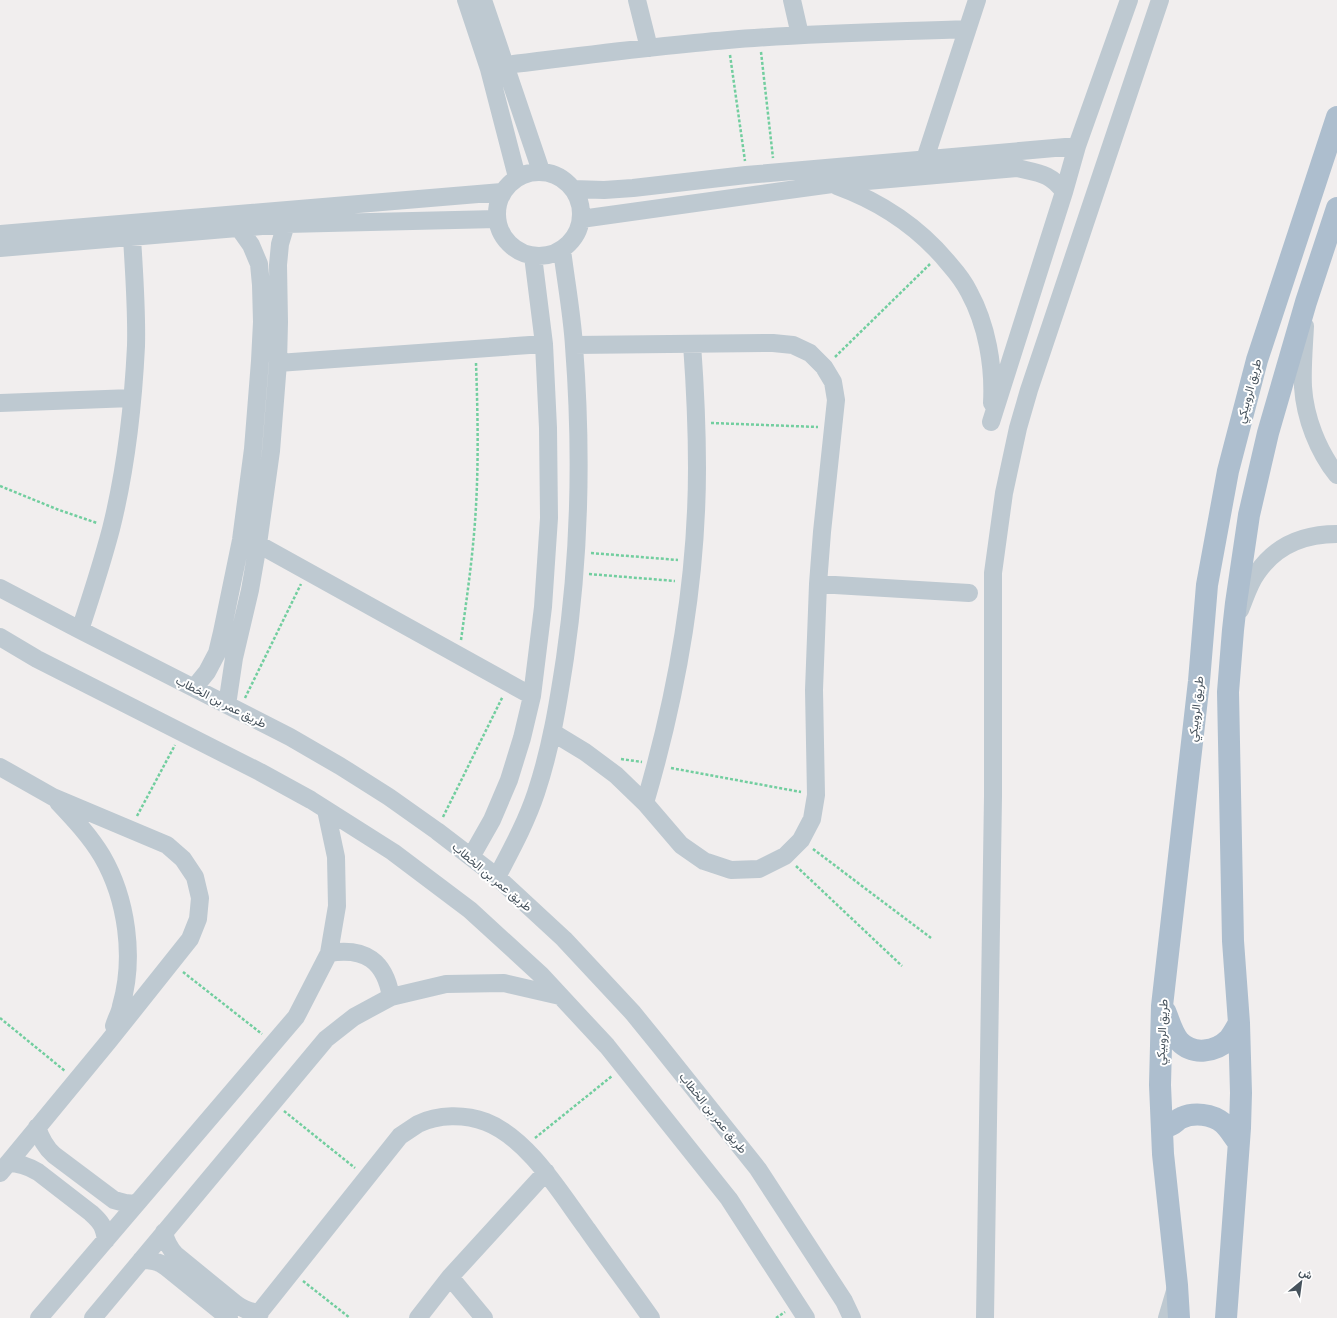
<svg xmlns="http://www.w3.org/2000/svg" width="1337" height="1318" viewBox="0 0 1337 1318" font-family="'Roboto Condensed',Vazirmatn,sans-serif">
	<rect width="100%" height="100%" fill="#f1eeee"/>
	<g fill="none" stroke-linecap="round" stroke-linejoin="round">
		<path stroke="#72ce9f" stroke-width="2.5" stroke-dasharray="3 2" stroke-linecap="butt" d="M 761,52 L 773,158
			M 730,55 L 745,161
			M 835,357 L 930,264
			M 711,423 L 818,427
			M 0,486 L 59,510 L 97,523
			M 591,553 L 678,560
			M 589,574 L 675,581
			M 461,640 C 466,604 471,569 474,534 C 479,477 478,420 476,363
			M 245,698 L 301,584
			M 621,759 L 642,762
			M 671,768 L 801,792
			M 137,816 L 175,745
			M 443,817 L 503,696
			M 813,849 L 931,938
			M 796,866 L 902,966
			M 183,972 L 262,1034
			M 0,1018 L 65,1071
			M 284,1111 L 355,1168
			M 535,1138 L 612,1076
			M 303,1281 L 350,1318
			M 776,1318 L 785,1312"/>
		<path stroke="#bec9d1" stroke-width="18" d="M 466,0 L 489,69 L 517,177
			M 483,0 L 541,171
			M 637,0 L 649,48
			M 792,0 L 800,35
			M 506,65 C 580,56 654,46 728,40 C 808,33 888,32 967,29
			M 925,159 L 977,0
			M497 214a42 42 0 1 1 84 0a42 42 0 1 1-84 0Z
			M 837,186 C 881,202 920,228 950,265 C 957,273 964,282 969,292 C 987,325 994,366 992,403
			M 573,189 L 604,190 L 633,188 L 746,175 L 1077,146
			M 581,219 L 832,184 L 1017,168 C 1038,173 1051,173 1064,192
			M 0,234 L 502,192
			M 0,248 L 286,224 L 497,219
			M 1305,326 C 1304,346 1302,367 1303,387 C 1305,418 1318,451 1337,475
			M 278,363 L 544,344
			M 0,403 L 132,398
			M 991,422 L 1064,192 L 1077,146 L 1129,0
			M 258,544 L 532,696
			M 818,584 L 969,593
			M 0,588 L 80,630 L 290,737 L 340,766 L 389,797 L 437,831 L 497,877 L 564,939 L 633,1013 L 659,1045 L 758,1169 L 844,1301 L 852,1318
			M 1240,610 C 1245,598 1249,584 1257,573 C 1276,545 1304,534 1337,534
			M 80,630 C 91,597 102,563 111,529 C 126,469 133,407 136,346 C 137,310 134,273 132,237
			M 0,637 L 37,659 L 260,772 L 311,800 L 393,852 L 470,910 L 541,975 L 607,1046 L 729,1199 L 806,1318
			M 194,688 L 207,672 L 217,653 L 222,632 L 241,540 L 253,449 L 260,361 L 262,322 L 261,285 L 259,264 L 251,245 L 239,228
			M 227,705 L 234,658 L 250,590 L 258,544 L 271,451 L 278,363 L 279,322 L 278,265 L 280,244 L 286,224
			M 552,732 L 585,752 L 616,775 L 645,803 L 681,845 L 704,861 L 731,870 L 759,869 L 785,856 L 801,840 L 812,819 L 816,795 L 814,690 L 818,584 L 822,532 L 836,400 L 833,382 L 824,367 L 810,353 L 793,345 L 773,343 L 574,345
			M 0,767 L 53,797 L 167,845 L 183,859 L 195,877 L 200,898 L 198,919 L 190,939 L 108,1042 L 0,1173
			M 58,802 C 74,819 90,836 102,856 C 127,899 135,958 121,1006 C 120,1013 116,1019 114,1026
			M 645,803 C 677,694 697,582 697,468 C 697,426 695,385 692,344
			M 471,857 L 492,820 L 509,780 L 522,738 L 532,696 L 543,607 L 549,518 L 548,428 L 544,344 L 533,256
			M 497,877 C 511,850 526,823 536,793 C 551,748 558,704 565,658 C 580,555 582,450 574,346 C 572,314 566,282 562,250
			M 329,953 C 365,947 385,961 391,997
			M 37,1127 C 41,1139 45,1147 54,1155 L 114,1200 L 125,1203 L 136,1204
			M 8,1163 C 20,1163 28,1166 38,1172 L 91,1213 C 101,1222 104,1226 106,1240
			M 164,1232 C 166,1242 169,1248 176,1255 L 236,1304 C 244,1310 250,1312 260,1313
			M 141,1260 C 151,1260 158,1261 166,1267 L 229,1318
			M 450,1277 L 484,1318
			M 39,1318 L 296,1017 L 329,953 L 337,906 L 336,857 L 326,810
			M 93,1318 L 326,1039 L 354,1017 L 391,997 L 446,984 L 504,983 L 560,996
			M 255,1318 L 400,1136 C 406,1132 412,1128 418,1124 C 438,1114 465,1114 486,1122 C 528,1138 561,1194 587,1229 C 608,1259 630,1288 651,1318
			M 418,1318 L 450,1277 L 546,1172
			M 985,1318 L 993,796 L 993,573 L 1004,493 L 1018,428 L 1029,390 L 1160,0
			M 1167,1318 L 1175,1291"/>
		<path stroke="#adbece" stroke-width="22" d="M 1165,1011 C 1169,1020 1172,1033 1179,1041 C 1193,1056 1216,1052 1229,1039 C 1233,1034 1236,1028 1239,1023
			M 1163,1128 C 1165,1127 1169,1126 1171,1125 C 1175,1123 1178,1119 1181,1118 C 1194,1112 1212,1114 1223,1123 C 1229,1128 1233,1136 1238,1142
			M 1179,1318 L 1177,1285 L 1163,1154 L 1160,1085 L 1162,1006 L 1199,681 L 1207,585 L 1228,471 L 1257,360 L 1337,117
			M 1226,1318 L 1240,1128 L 1241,1093 L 1239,1023 L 1233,941 L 1228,692 L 1233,630 L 1236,603 L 1249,515 L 1268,433 L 1306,302 L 1337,208"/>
	</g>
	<g text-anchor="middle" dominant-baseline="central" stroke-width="4" stroke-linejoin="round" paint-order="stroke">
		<g font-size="12" fill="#46525c" stroke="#fff">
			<text transform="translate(1249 391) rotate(-75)">طريق الروبيكي</text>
			<text transform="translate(221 702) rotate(27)">طريق عمر بن الخطاب</text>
			<text transform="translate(1196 709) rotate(-84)">طريق الروبيكي</text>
			<text transform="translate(492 877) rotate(40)">طريق عمر بن الخطاب</text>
			<text transform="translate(1162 1032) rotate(-87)">طريق الروبيكي</text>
			<text transform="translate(713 1113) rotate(51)">طريق عمر بن الخطاب</text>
		</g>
	</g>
	<g transform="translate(1301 1282) rotate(29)" stroke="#ffffff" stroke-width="3" paint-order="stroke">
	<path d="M0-3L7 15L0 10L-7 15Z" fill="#46525c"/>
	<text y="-6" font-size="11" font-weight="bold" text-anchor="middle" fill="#46525c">ش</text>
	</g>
</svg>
